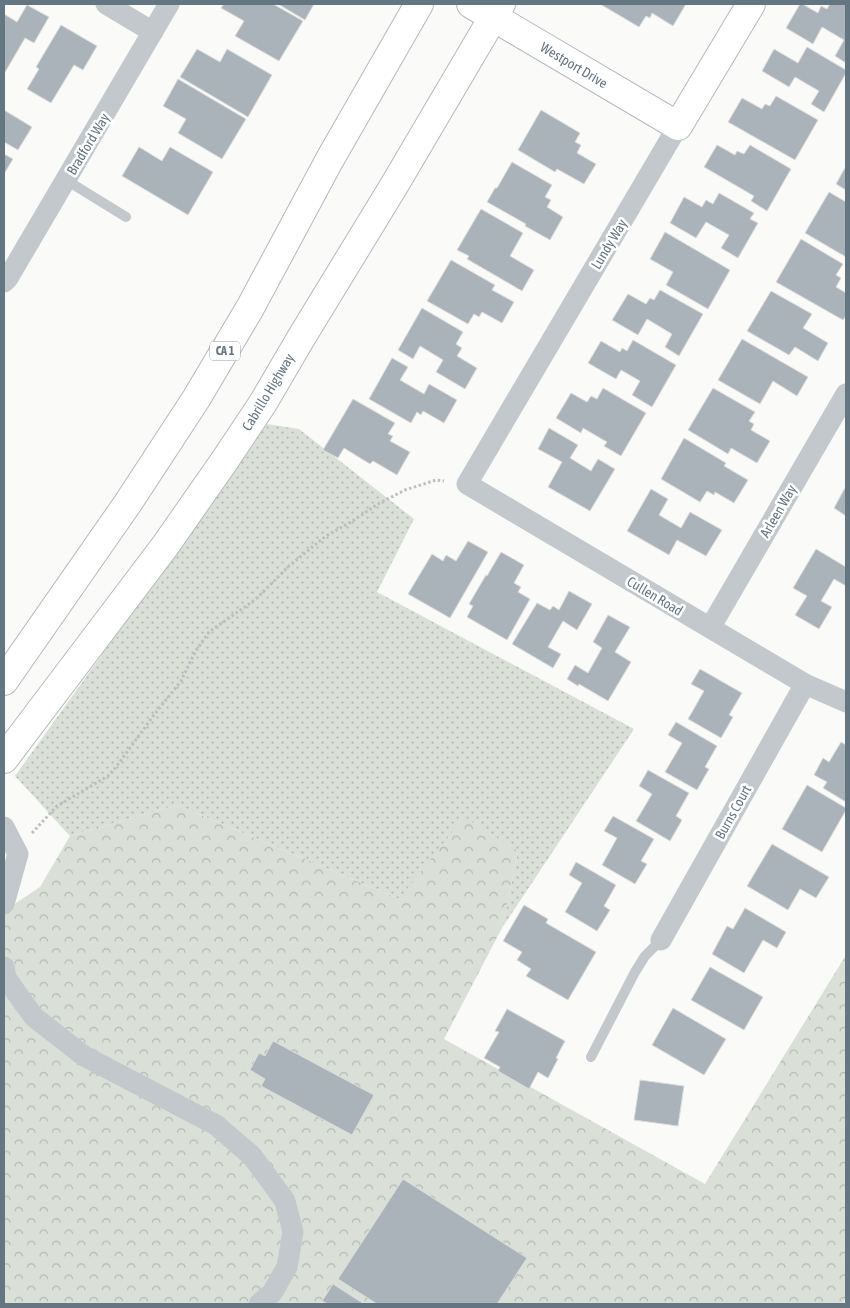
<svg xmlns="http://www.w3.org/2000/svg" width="850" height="1308" viewBox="0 0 850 1308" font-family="'Asap Condensed',sans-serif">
	<defs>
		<pattern id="grass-dots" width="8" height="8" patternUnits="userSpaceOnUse" patternTransform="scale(1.25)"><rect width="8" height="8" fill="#dadfd7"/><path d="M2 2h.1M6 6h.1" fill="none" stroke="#b4b9b4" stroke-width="1.8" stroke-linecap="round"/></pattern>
		<pattern id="forest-crowns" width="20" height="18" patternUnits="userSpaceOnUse" patternTransform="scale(1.25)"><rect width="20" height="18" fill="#dadfd7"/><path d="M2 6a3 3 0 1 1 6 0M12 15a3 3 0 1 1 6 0" fill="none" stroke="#b4b9b4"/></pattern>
	</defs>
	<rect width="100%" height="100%" fill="#fafaf8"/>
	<path fill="url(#grass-dots)" d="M 267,424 L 299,429 L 414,519 L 377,592 L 634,729 L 502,928 L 518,851 L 399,899 L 177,805 L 70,836 L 15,776 Z"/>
	<path fill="url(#forest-crowns)" d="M 177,805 L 399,899 L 464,817 L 518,851 L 502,928 L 444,1039 L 705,1184 L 846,955 L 846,1293 L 844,1304 L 4,1304 L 4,911 L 40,887 L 70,836 Z"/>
	<path fill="#aab3b9" stroke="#dcdcda" d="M 224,4 L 273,4 L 303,21 L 279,61 L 235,36 L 244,21 L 221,8 Z
		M 278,4 L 314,4 L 305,20 Z
		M 600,4 L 686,4 L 673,26 L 652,13 L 650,18 L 646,16 L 639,27 Z
		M 800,4 L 802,4 L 818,13 L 821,6 L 827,9 L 830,4 L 846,4 L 846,63 L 835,56 L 844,40 L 822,27 L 813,44 L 786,28 Z
		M 27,5 L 49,17 L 34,43 L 25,38 L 4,74 L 4,14 L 17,22 Z
		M 61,25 L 97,46 L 83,70 L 74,65 L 51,103 L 27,89 L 39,69 L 36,67 Z
		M 807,47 L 846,70 L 846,73 L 824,112 L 811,104 L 819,91 L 795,77 L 789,87 L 762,71 L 774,49 L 798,63 Z
		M 197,49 L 220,62 L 227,49 L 272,75 L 248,117 L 180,77 Z
		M 178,79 L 246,119 L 222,159 L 178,133 L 186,119 L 163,106 Z
		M 776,96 L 818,120 L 795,160 L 728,122 L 742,98 L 762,109 L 765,104 L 770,106 Z
		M 4,110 L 32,127 L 18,150 L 4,142 Z
		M 541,110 L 580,133 L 575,142 L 581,145 L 577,153 L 596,164 L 584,184 L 557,169 L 555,172 L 518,150 Z
		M 717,145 L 735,155 L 737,151 L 744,154 L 750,145 L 791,169 L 767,211 L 751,201 L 754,196 L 704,167 Z
		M 139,147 L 162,161 L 170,147 L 213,172 L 188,215 L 122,176 Z
		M 4,154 L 13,159 L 4,174 Z
		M 512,162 L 552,185 L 545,197 L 551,200 L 547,207 L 563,217 L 550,240 L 525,226 L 526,224 L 487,202 L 495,188 L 497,188 Z
		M 846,166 L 846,190 L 836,184 Z
		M 829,192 L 846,202 L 846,257 L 805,233 Z
		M 719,193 L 754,213 L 750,219 L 758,223 L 738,258 L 721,248 L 729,235 L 706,222 L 696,238 L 670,223 L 684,197 L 702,207 L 706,200 L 713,204 Z
		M 481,209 L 523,233 L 510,256 L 534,270 L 522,291 L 467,259 L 469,256 L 457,250 Z
		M 665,232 L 730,270 L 708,309 L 666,285 L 673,272 L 650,259 Z
		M 801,239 L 843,264 L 836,275 L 841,278 L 836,287 L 846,293 L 846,316 L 843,320 L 776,282 Z
		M 451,260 L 495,285 L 492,290 L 514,302 L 502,323 L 482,312 L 479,317 L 474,314 L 468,324 L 427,301 Z
		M 660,290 L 703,314 L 679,356 L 665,347 L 672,334 L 647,319 L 638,335 L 612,320 L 628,294 L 646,304 L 650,298 L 654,300 Z
		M 771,291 L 812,314 L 803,328 L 828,343 L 818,361 L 795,347 L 789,355 L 747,331 Z
		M 422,308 L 463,332 L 456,344 L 462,348 L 457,356 L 477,368 L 465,389 L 436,372 L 443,360 L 420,346 L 413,359 L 398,350 Z
		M 742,339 L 808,377 L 797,396 L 773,381 L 760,404 L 718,380 Z
		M 633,340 L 676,365 L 652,407 L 632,395 L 640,381 L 621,370 L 616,379 L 588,363 L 601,341 L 620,352 L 622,348 L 627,351 Z
		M 392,358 L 408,367 L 400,380 L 424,394 L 429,384 L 457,400 L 444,423 L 423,411 L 421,415 L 417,412 L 411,423 L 369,399 Z
		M 603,388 L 646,413 L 621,456 L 604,446 L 607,442 L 583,428 L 581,433 L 556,418 L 571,393 L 587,402 L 591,396 L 597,399 Z
		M 713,388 L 755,412 L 749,421 L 754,424 L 751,430 L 770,441 L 757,463 L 731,448 L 728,454 L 688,430 Z
		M 353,399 L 395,423 L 388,434 L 393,436 L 390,441 L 410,452 L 397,475 L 373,461 L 370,464 L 344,448 L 338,458 L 323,450 Z
		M 549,428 L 578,445 L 570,458 L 591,471 L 598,459 L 615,469 L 590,511 L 548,487 L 562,462 L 538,449 Z
		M 684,438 L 726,463 L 724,466 L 748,480 L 734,503 L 715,492 L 714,495 L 707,491 L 700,502 L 661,479 Z
		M 846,486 L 846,516 L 834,508 Z
		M 651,489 L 668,499 L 659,515 L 681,528 L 690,512 L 722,530 L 706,556 L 677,540 L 669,555 L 627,531 Z
		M 468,541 L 488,552 L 450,618 L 408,594 L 432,554 L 443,561 L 446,555 L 456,561 Z
		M 816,549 L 846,567 L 846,586 L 834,579 L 821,601 L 832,607 L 819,629 L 795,615 L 807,596 L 793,588 Z
		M 501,552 L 524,565 L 514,583 L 521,587 L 518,592 L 530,599 L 507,640 L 467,617 L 473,606 L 469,604 L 486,575 L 487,576 Z
		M 569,591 L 592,604 L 577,630 L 563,621 L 548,647 L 561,654 L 553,668 L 512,644 L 537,603 L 550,610 L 553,606 L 559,610 Z
		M 608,615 L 630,627 L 615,652 L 631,662 L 608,701 L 579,684 L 578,686 L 567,679 L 575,665 L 588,673 L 602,648 L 593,642 Z
		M 700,669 L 742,693 L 729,715 L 733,717 L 721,738 L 688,719 L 704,691 L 691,684 Z
		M 676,722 L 717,746 L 705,767 L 709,769 L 697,790 L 665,772 L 682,743 L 668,735 Z
		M 841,742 L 846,745 L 846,802 L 823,788 L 827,782 L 814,775 L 823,758 L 829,762 Z
		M 648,770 L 689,793 L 676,816 L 682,820 L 670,841 L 636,821 L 652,794 L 639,786 Z
		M 807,785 L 846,808 L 846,810 L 822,852 L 782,829 Z
		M 613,816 L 654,839 L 641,861 L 647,864 L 635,884 L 602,865 L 617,838 L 604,831 Z
		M 772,844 L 829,877 L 816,898 L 800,889 L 788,910 L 747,886 Z
		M 576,862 L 616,885 L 604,906 L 610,910 L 597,931 L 565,912 L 582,883 L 569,875 Z
		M 524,905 L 548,919 L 546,923 L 596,952 L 568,1000 L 526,976 L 531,969 L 517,960 L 522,952 L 503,941 Z
		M 745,908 L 786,932 L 777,948 L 763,940 L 744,973 L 712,954 L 727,926 L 733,929 Z
		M 710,967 L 763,997 L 744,1030 L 691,1000 Z
		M 673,1008 L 726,1039 L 704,1075 L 652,1045 Z
		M 507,1009 L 565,1041 L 556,1058 L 558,1059 L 548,1078 L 538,1072 L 529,1089 L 498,1071 L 500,1067 L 484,1058 L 499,1032 L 495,1031 Z
		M 273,1041 L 374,1095 L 352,1135 L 261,1086 L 265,1079 L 250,1070 L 259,1053 L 265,1056 Z
		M 640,1080 L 684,1086 L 678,1126 L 634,1120 Z
		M 403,1179 L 527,1258 L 497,1304 L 377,1304 L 338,1279 Z
		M 333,1284 L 364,1304 L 328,1304 L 322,1301 Z"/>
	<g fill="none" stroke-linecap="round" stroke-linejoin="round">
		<defs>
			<path id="secondary" d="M 471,4 L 678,126 L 751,4"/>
			<path id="highway" d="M 4,681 L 128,503 L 196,399 L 250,308 L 330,159 L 419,4
				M 4,759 L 165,546 L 225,460 L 263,403 L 301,338 L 395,184 L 501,4"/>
		</defs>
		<use href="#secondary" stroke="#b3babf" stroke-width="30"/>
		<use href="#highway" stroke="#b4b9bd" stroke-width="30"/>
		<path stroke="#bbbfc2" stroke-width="3" stroke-dasharray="2.5 2.5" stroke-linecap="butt" d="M 32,833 L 57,806 L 108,776 L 116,767 L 154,715 L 181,681 L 195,652 L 209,632 L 256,599 L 289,566 L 326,536 L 351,522 L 378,504 L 405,490 L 436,480 L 444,481"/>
		<path stroke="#c3c8cc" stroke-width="10" d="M 66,180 L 126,217
			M 591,1057 L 635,972 L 645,956 L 661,940"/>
		<path stroke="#c3c8cc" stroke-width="21" d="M 106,4 L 153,32
			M 678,126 L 467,484 L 805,684 L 846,702
			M 4,282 L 8,278 L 169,4
			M 710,628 L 846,394
			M 4,827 L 18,854 L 4,904
			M 661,940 L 805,684
			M 4,967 L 6,978 L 34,1017 L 84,1056 L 216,1125 L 252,1156 L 285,1201 L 293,1232 L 287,1267 L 272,1293 L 259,1304"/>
		<use href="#secondary" stroke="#fff" stroke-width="28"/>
		<use href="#highway" stroke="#fff" stroke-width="28"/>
	</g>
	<g text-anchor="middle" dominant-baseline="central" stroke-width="5" stroke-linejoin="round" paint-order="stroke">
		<rect fill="#fff" stroke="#939fa8" stroke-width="1" x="210" y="341.5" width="30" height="19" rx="4"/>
		<g font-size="12" font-weight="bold" fill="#657683">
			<text x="225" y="351">CA 1</text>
		</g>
		<g font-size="14" fill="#657683" stroke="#fff">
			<text transform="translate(574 65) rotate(31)">Westport Drive</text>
			<text transform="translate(88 144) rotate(-59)">Bradford Way</text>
			<text transform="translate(609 244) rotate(-59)">Lundy Way</text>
			<text transform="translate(268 392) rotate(-59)">Cabrillo Highway</text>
			<text transform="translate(778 511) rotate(-60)">Arleen Way</text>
			<text transform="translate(655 596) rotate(31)">Cullen Road</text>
			<text transform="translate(733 812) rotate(-61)">Burns Court</text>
		</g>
	</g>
	<rect width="850" height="1308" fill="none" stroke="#657683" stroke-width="10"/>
</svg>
